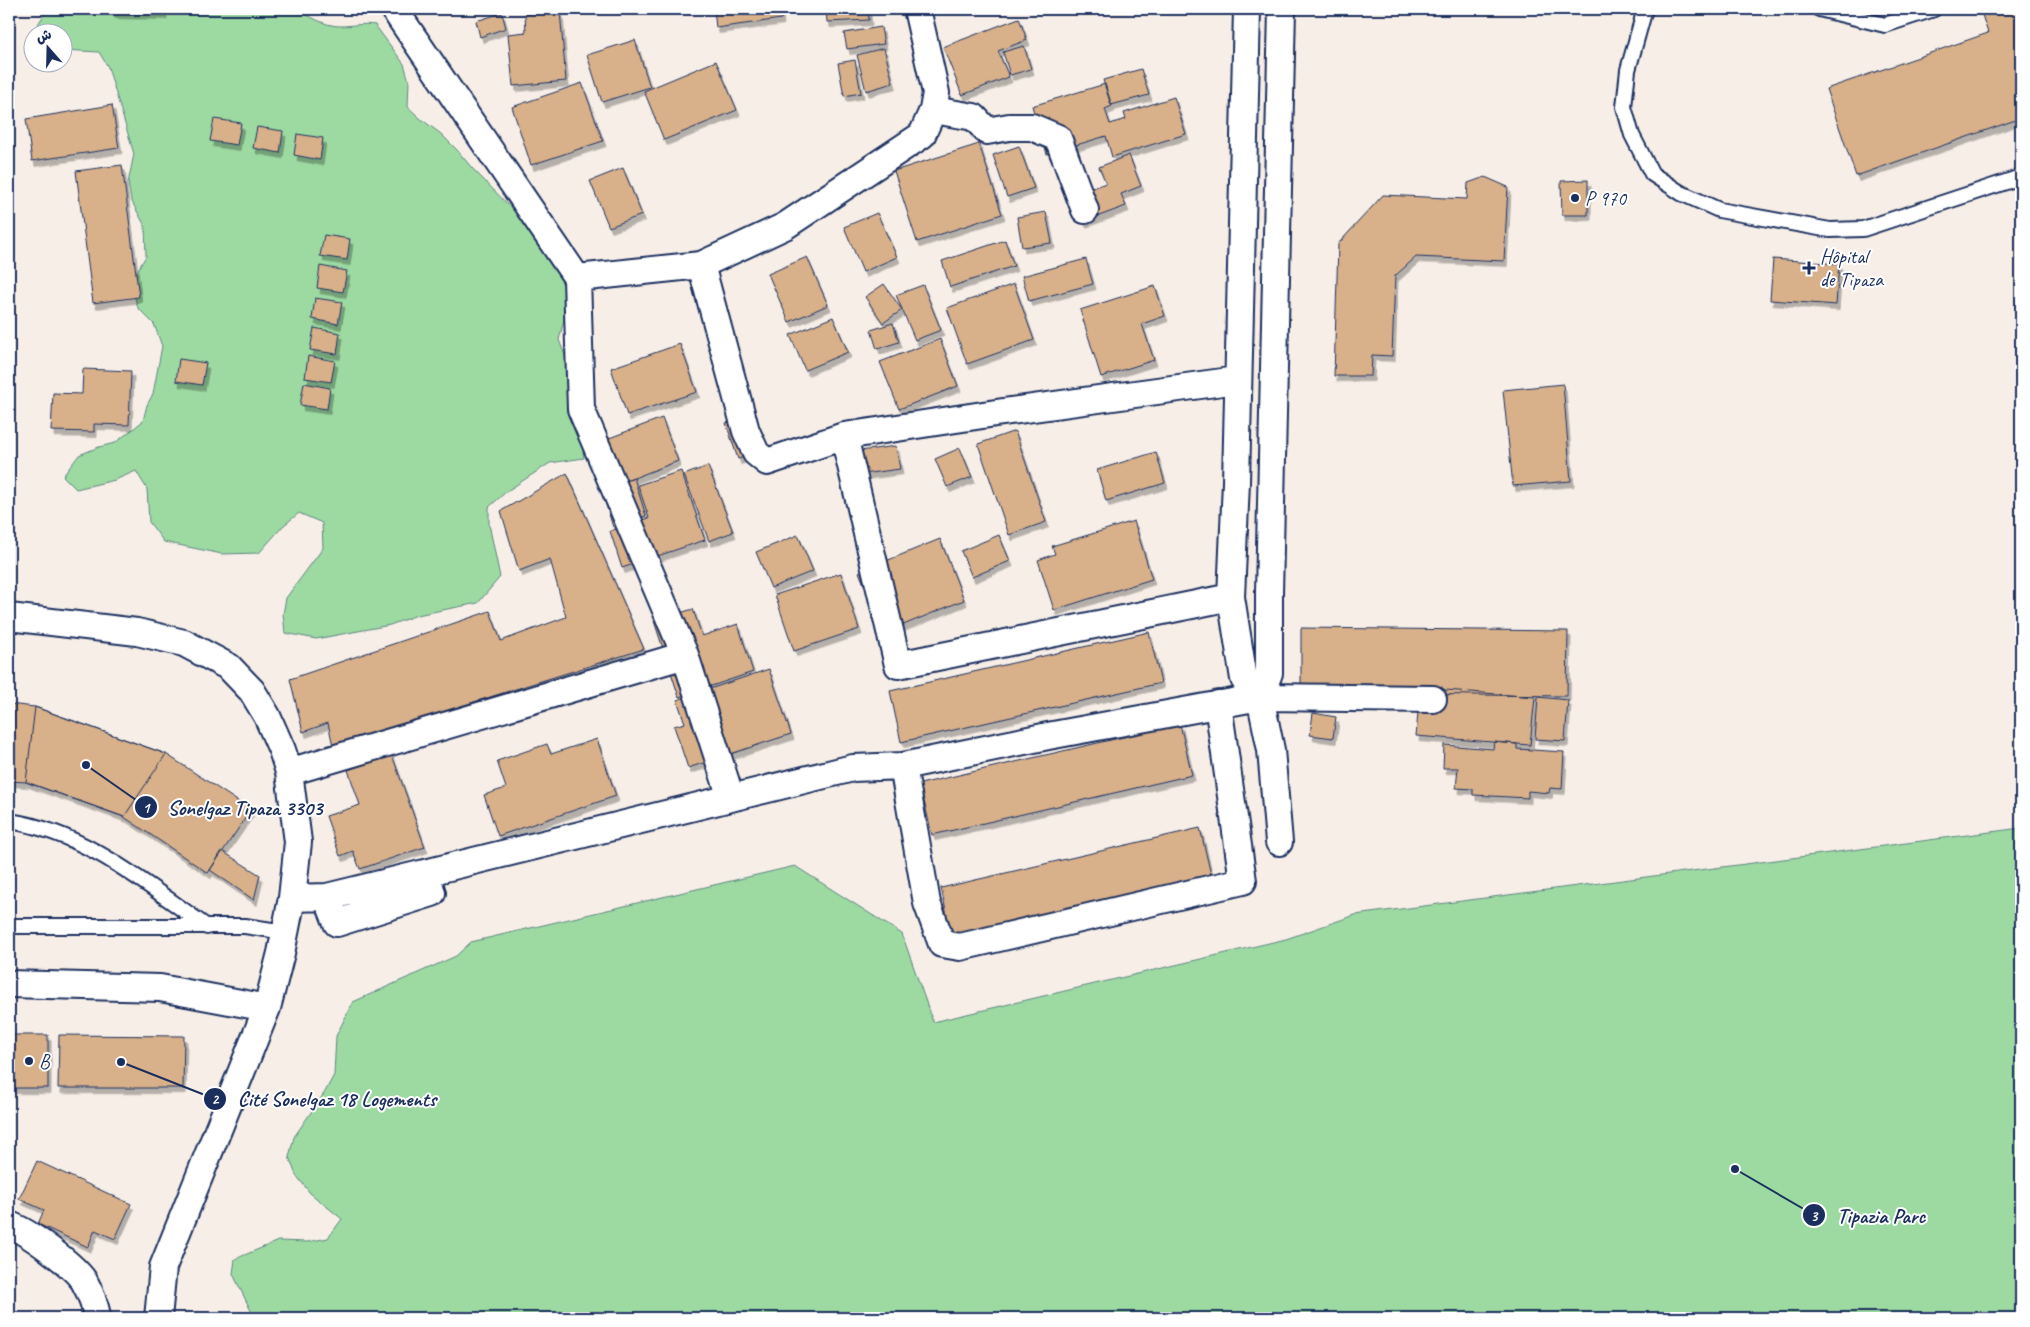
<svg xmlns="http://www.w3.org/2000/svg" width="2030" height="1327" viewBox="0 0 2030 1327" font-family="Caveat,'Playpen Sans Arabic',sans-serif">
	<defs>
		<filter id="shadow"><feDropShadow dx="3" dy="5.5" stdDeviation="0" flood-color="#0004"/></filter>
	</defs>
	<rect width="100%" height="100%" fill="#f7efe7"/>
	<filter id="ink" filterUnits="userSpaceOnUse"><feTurbulence type="fractalNoise" baseFrequency=".02" numOctaves="2"/><feDisplacementMap in="SourceGraphic" scale="10" xChannelSelector="R" yChannelSelector="G"/><feConvolveMatrix kernelMatrix="1 2 1 2 8 2 1 2 1" color-interpolation-filters="sRGB"/></filter>
	<g filter="url(#ink)">
		<path fill="#9ddaa2" stroke="#5c8480" d="M 48,9 L 296,9 C 310,16 324,26 340,26 C 352,26 363,23 375,25 L 404,64 L 409,81 L 408,107 L 421,119 L 441,134 L 457,150 L 472,168 L 523,220 L 557,271 L 564,286 L 566,311 L 559,340 L 568,363 L 567,397 L 572,420 L 580,435 L 584,458 L 550,463 L 507,491 L 489,507 L 489,524 L 500,577 L 478,603 L 417,615 L 390,625 L 316,639 L 285,633 L 283,614 L 286,598 L 323,548 L 322,523 L 299,513 L 283,526 L 259,553 L 222,554 L 164,542 L 149,522 L 147,489 L 136,471 L 115,480 L 76,489 L 63,476 L 79,455 L 99,447 L 115,443 L 143,421 L 147,405 L 153,394 L 162,346 L 154,324 L 138,308 L 132,289 L 136,273 L 146,256 L 145,226 L 131,200 L 128,183 L 134,154 L 108,67 L 99,52 L 63,50 L 62,32 L 40,32 L 38,24 Z
			M 2021,828 L 2021,1318 L 252,1318 L 253,1315 L 233,1274 L 235,1259 L 278,1241 L 307,1242 L 328,1238 L 342,1219 L 310,1193 L 296,1175 L 289,1157 L 294,1137 L 325,1092 L 334,1075 L 336,1036 L 353,1002 L 456,956 L 471,942 L 795,866 L 902,934 L 933,1022 L 1286,939 L 1355,915 Z"/>
		<path fill="#d8b089" stroke="#1b2f5e" filter="url(#shadow)" d="M 112,9 L 164,9 L 164,14 L 112,13 Z
			M 714,9 L 780,9 L 781,19 L 716,28 Z
			M 826,9 L 868,9 L 869,20 L 827,22 Z
			M 1980,9 L 2021,9 L 2021,118 L 1856,176 L 1826,89 L 1988,33 Z
			M 560,11 L 566,81 L 513,86 L 508,34 L 526,32 L 525,14 Z
			M 502,13 L 506,28 L 480,37 L 476,21 Z
			M 1019,18 L 1027,40 L 998,51 L 1009,77 L 962,95 L 943,47 Z
			M 881,27 L 884,44 L 847,49 L 844,33 Z
			M 635,40 L 650,87 L 602,102 L 587,55 Z
			M 1024,46 L 1031,69 L 1010,75 L 1003,52 Z
			M 884,48 L 893,83 L 866,91 L 857,55 Z
			M 855,60 L 861,93 L 844,96 L 838,63 Z
			M 716,61 L 737,110 L 664,140 L 644,91 Z
			M 1141,69 L 1149,95 L 1111,105 L 1103,80 Z
			M 582,83 L 603,141 L 531,165 L 512,107 Z
			M 1105,84 L 1112,106 L 1105,109 L 1110,124 L 1126,119 L 1124,113 L 1174,97 L 1186,134 L 1112,157 L 1106,136 L 1047,154 L 1032,106 Z
			M 112,105 L 119,148 L 32,161 L 26,119 Z
			M 214,119 L 241,123 L 237,145 L 210,141 Z
			M 257,127 L 283,131 L 280,153 L 253,148 Z
			M 297,134 L 323,138 L 320,160 L 294,155 Z
			M 979,144 L 1002,214 L 917,242 L 894,171 Z
			M 1019,146 L 1034,188 L 1007,197 L 993,155 Z
			M 1129,155 L 1141,186 L 1121,194 L 1126,206 L 1083,222 L 1072,195 L 1106,183 L 1099,167 Z
			M 122,165 L 139,297 L 93,303 L 76,171 Z
			M 623,168 L 642,215 L 609,227 L 590,181 Z
			M 1485,177 L 1508,187 L 1504,261 L 1416,257 L 1395,276 L 1392,356 L 1372,355 L 1371,376 L 1334,376 L 1338,244 L 1383,195 L 1467,199 L 1468,183 Z
			M 1588,180 L 1588,215 L 1562,215 L 1561,181 Z
			M 1046,212 L 1052,243 L 1022,247 L 1017,217 Z
			M 877,213 L 897,257 L 863,272 L 844,227 Z
			M 324,235 L 350,239 L 347,260 L 320,256 Z
			M 1005,240 L 1014,266 L 950,287 L 942,261 Z
			M 807,257 L 828,305 L 789,322 L 768,274 Z
			M 1086,259 L 1093,284 L 1029,301 L 1022,276 Z
			M 1773,259 L 1839,264 L 1836,305 L 1770,300 Z
			M 320,266 L 347,271 L 343,292 L 317,288 Z
			M 884,284 L 902,310 L 883,323 L 865,297 Z
			M 1014,284 L 1034,340 L 967,364 L 947,308 Z
			M 923,285 L 941,330 L 915,340 L 896,295 Z
			M 1155,286 L 1165,316 L 1142,324 L 1154,360 L 1101,377 L 1080,310 Z
			M 315,298 L 342,302 L 338,324 L 312,319 Z
			M 833,317 L 848,352 L 805,370 L 790,335 Z
			M 893,323 L 899,342 L 877,349 L 871,330 Z
			M 314,328 L 340,333 L 337,354 L 310,350 Z
			M 940,339 L 958,386 L 899,409 L 880,362 Z
			M 680,344 L 697,392 L 627,415 L 611,368 Z
			M 308,356 L 335,361 L 331,382 L 305,378 Z
			M 179,359 L 206,363 L 202,385 L 176,381 Z
			M 83,369 L 131,371 L 129,425 L 94,424 L 94,432 L 51,431 L 53,393 L 82,394 Z
			M 304,383 L 330,388 L 327,409 L 300,405 Z
			M 1563,384 L 1571,481 L 1513,486 L 1503,390 Z
			M 662,418 L 678,461 L 608,488 L 591,445 Z
			M 737,420 L 750,455 L 738,459 L 726,423 Z
			M 1015,431 L 1046,522 L 1009,535 L 978,444 Z
			M 896,446 L 900,469 L 848,476 L 845,453 Z
			M 960,448 L 972,477 L 947,487 L 935,459 Z
			M 1156,452 L 1165,483 L 1106,501 L 1097,470 Z
			M 708,466 L 733,532 L 709,541 L 684,475 Z
			M 681,471 L 705,540 L 622,568 L 610,531 L 649,518 L 638,485 Z
			M 567,473 L 644,649 L 333,746 L 328,723 L 303,732 L 290,679 L 490,611 L 501,641 L 566,617 L 550,559 L 519,571 L 501,511 Z
			M 634,478 L 646,516 L 613,527 L 601,489 Z
			M 1134,521 L 1152,579 L 1054,610 L 1038,560 L 1055,554 L 1052,546 Z
			M 798,535 L 813,571 L 771,588 L 756,552 Z
			M 999,535 L 1010,561 L 972,577 L 961,551 Z
			M 940,539 L 964,600 L 884,633 L 859,572 Z
			M 841,573 L 859,629 L 794,651 L 775,595 Z
			M 693,609 L 702,636 L 738,624 L 753,672 L 679,697 L 654,621 Z
			M 1301,628 L 1568,631 L 1567,696 L 1301,693 Z
			M 1149,632 L 1161,683 L 901,742 L 890,691 Z
			M 769,669 L 791,734 L 688,768 L 674,726 L 685,723 L 677,700 Z
			M 1420,688 L 1535,697 L 1530,745 L 1416,736 Z
			M 1538,697 L 1568,700 L 1565,741 L 1535,739 Z
			M 9,704 L 35,707 L 166,754 L 251,810 L 208,873 L 124,817 L 26,782 L 9,781 Z
			M 35,707 L 166,754 L 124,817 L 26,782 Z
			M 1313,713 L 1336,717 L 1333,738 L 1310,735 Z
			M 1180,724 L 1192,775 L 932,835 L 920,784 Z
			M 597,739 L 616,796 L 498,836 L 484,795 L 506,788 L 497,761 L 547,744 L 551,754 Z
			M 1494,742 L 1517,744 L 1517,749 L 1564,752 L 1562,789 L 1550,788 L 1549,793 L 1528,791 L 1528,798 L 1473,795 L 1473,789 L 1456,788 L 1458,768 L 1443,768 L 1444,745 L 1493,749 Z
			M 392,755 L 425,847 L 360,869 L 353,851 L 340,856 L 326,816 L 360,805 L 348,770 Z
			M 1200,828 L 1212,879 L 952,938 L 941,888 Z
			M 222,851 L 260,875 L 254,900 L 210,870 Z
			M 9,1035 L 48,1035 L 48,1088 L 9,1088 Z
			M 59,1035 L 184,1036 L 183,1088 L 58,1088 Z
			M 37,1161 L 131,1204 L 115,1239 L 95,1230 L 88,1247 L 38,1224 L 44,1210 L 19,1199 Z"/>
		<g fill="none" stroke-linecap="round" stroke-linejoin="round">
			<defs>
				<path id="service" d="M 1645,9 L 1628,70 L 1624,107 L 1632,135 L 1652,174 L 1681,193 L 1719,210 L 1830,230 L 1863,229 L 2021,177
					M 1819,9 L 1885,25 L 1934,9
					M 9,821 C 85,832 146,884 207,927
					M 9,926 L 245,926 L 285,932"/>
				<path id="minor" d="M 394,9 L 577,278
					M 917,9 L 936,93 L 933,110 L 922,135 L 785,226 L 701,265 L 746,431 L 756,453 L 767,462 L 844,436 L 898,665 L 1231,597
					M 1247,9 L 1236,482 L 1231,597 L 1244,679 L 1260,697 L 1271,750 L 1279,842
					M 933,110 L 974,117 L 987,131 L 1009,127 L 1032,127 L 1058,138 L 1085,210
					M 844,436 L 996,413 L 1237,380
					M 9,617 L 137,632 L 184,643 L 229,667 L 252,691 L 267,716 L 282,750 L 289,772 L 298,842 L 292,898 L 281,953 L 267,1008 L 163,1267 L 158,1318
					M 685,655 L 581,409 L 577,278 L 701,265
					M 1260,697 L 1269,673 L 1269,593 L 1282,9
					M 903,766 L 927,903 L 942,944 L 960,947 L 1243,881 L 1218,704
					M 289,772 L 685,655 L 731,798
					M 327,897 L 337,923 L 432,893 L 426,874
					M 292,898 L 327,897 L 853,768 L 903,766 L 1048,736 L 1260,697 L 1433,699
					M 9,984 L 160,988 L 267,1008
					M 9,1225 C 28,1231 73,1265 84,1281 C 90,1292 96,1306 97,1318"/>
			</defs>
			<use href="#service" stroke="#1b2f5e" stroke-width="18"/>
			<use href="#minor" stroke="#1b2f5e" stroke-width="30"/>
			<use href="#service" stroke="#fff" stroke-width="14"/>
			<use href="#minor" stroke="#fff" stroke-width="26"/>
		</g>
	</g>
	<g fill="#1b2f5e" stroke="#fff" stroke-width="2">
		<circle cx="1575" cy="198" r="5"/>
		<path d="M1806.5 260.5h5v5h5v5h-5v5h-5v-5h-5v-5h5z"/>
		<circle cx="29" cy="1061" r="5"/>
	</g>
	<g text-anchor="middle" dominant-baseline="central" stroke-width="4" stroke-linejoin="round" paint-order="stroke">
		<g font-size="20" fill="#1b2f5e" stroke="#fff" text-anchor="start">
			<text x="1585" y="198">P 970</text>
			<text x="1820" y="256">Hôpital<tspan x="1820" dy="23">de Tipaza</tspan></text>
			<text x="39" y="1061">B</text>
		</g>
	</g>
	<path fill="none" stroke="#1b2f5e" stroke-width="2" d="M86 765L146 807M121 1062L215 1099M1735 1169L1814 1215"/>
	<g fill="#1b2f5e" stroke="#fff" stroke-width="2">
		<circle cx="86" cy="765" r="5"/>
		<circle cx="121" cy="1062" r="5"/>
		<circle cx="1735" cy="1169" r="5"/>
		<circle cx="146" cy="807" r="12"/>
		<circle cx="215" cy="1099" r="12"/>
		<circle cx="1814" cy="1215" r="12"/>
	</g>
	<g font-size="15" text-anchor="middle" font-weight="bold" fill="#fff">
		<text x="146" y="813">1</text>
		<text x="215" y="1104">2</text>
		<text x="1814" y="1221">3</text>
	</g>
	<g font-size="21" text-anchor="middle" font-weight="bold" fill="#1b2f5e" stroke="#fff" stroke-width="4" stroke-linejoin="round" paint-order="stroke">
		<text x="245" y="815">Sonelgaz Tipaza 3303</text>
		<text x="337" y="1106">Cité Sonelgaz 18 Logements</text>
		<text x="1881" y="1223">Tipazia Parc</text>
	</g>
	<rect width="2030" height="1327" fill="none" stroke="#fff" stroke-width="30"/>
	<rect x="15" y="15" width="2000" height="1297" fill="none" stroke="#1b2f5e" stroke-width="2" filter="url(#ink)"/>
	<g transform="translate(48 48) rotate(340)"><circle r="24" fill="#ffffff" stroke="#a4acbf"/>
	<path d="M0-4L9 19L0 12L-9 19Z" fill="#1b2f5e"/>
	<text y="-8" font-size="14" font-weight="bold" text-anchor="middle" fill="#1b2f5e">ش</text>
	</g>
</svg>
